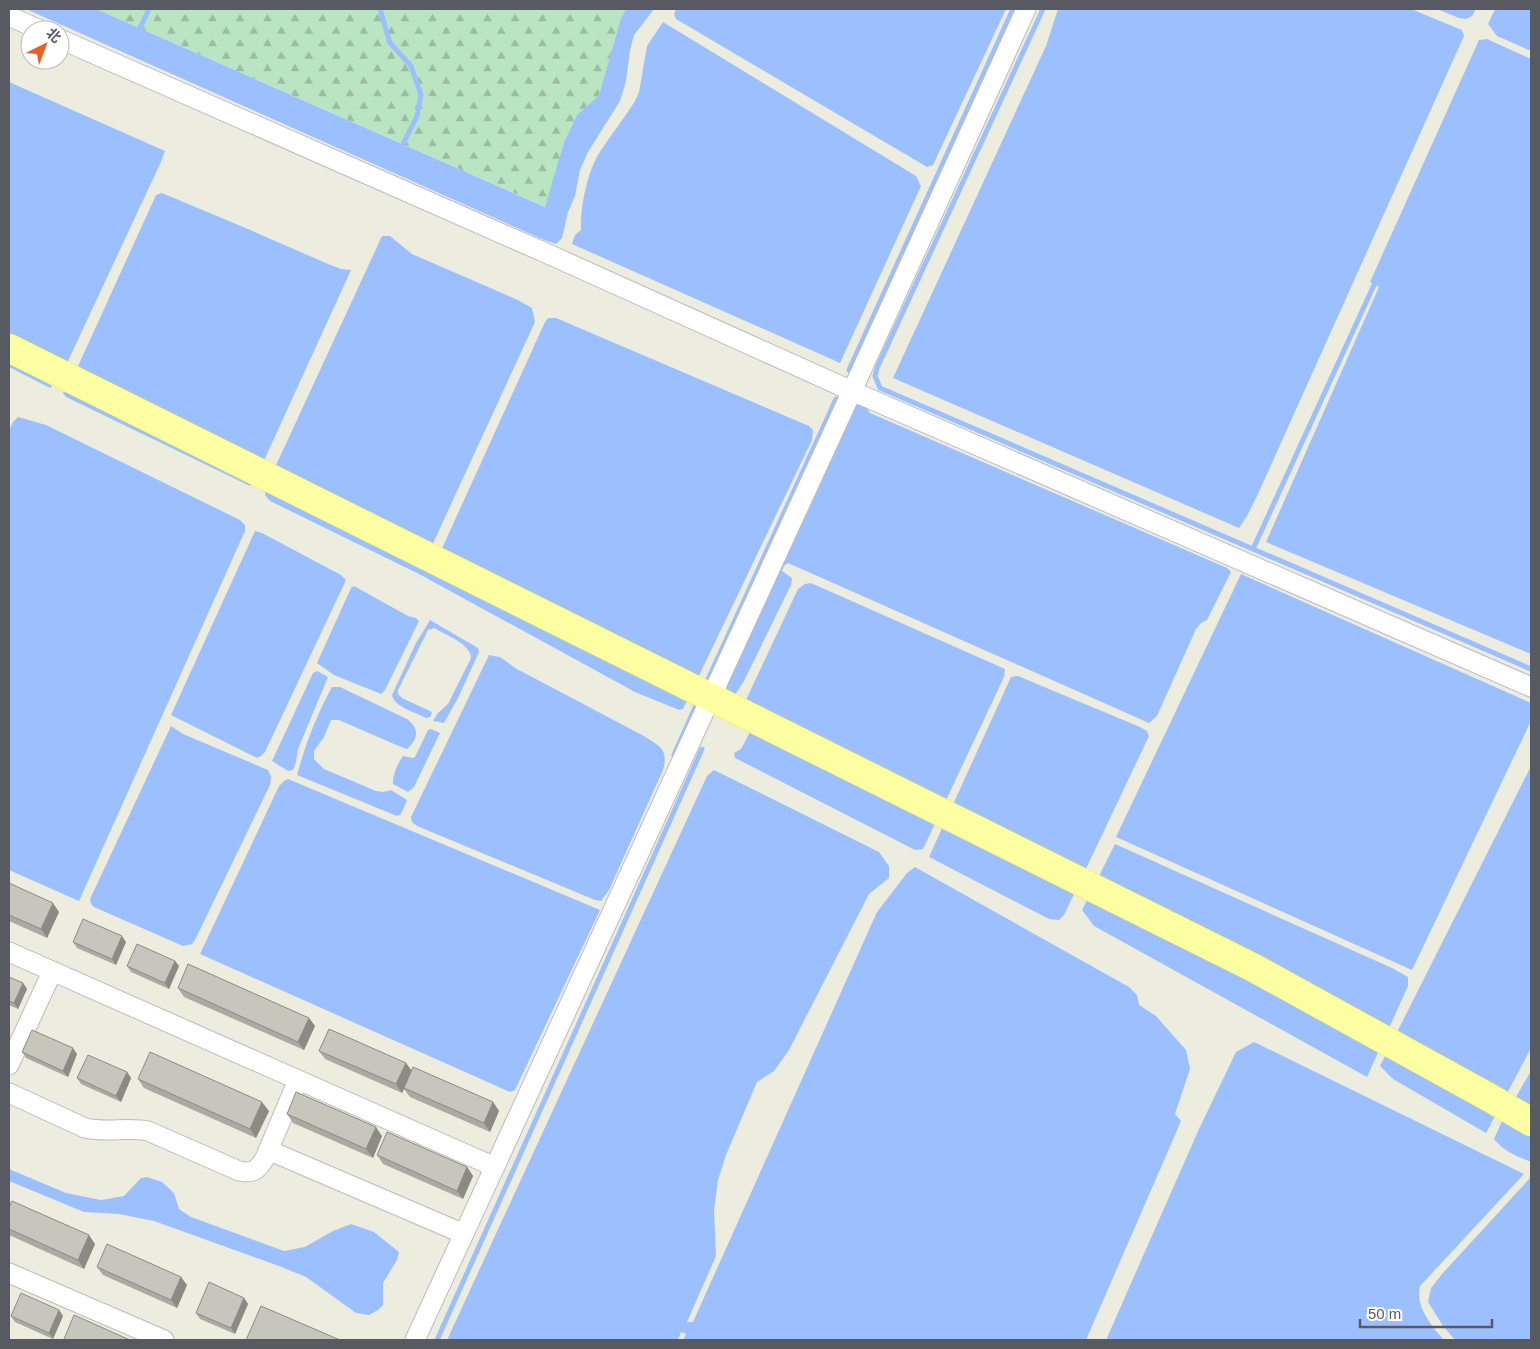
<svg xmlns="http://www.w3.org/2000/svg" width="1540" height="1349" viewBox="0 0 1540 1349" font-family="Arial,'Noto Sans SC',sans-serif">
	<defs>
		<pattern id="forest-firs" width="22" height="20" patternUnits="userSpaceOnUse" patternTransform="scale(1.25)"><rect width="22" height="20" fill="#bae5c2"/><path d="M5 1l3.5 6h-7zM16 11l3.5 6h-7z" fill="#9abda1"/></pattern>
	</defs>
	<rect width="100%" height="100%" fill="#ececdf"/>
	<path fill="url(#forest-firs)" d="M 96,9 L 626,9 L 621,18 L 599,95 L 577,115 L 564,142 L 546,207 Z"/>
	<path fill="#9cc0ff" d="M 26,9 L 96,9 L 545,207 L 564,142 L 577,115 L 599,95 L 621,18 L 626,9 L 654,9 L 634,35 L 630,50 L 626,81 L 620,101 L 588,152 L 580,170 L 575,196 L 568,212 L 562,238 L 556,244 L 544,240 Z
		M 676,9 L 1006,9 L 933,165 L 927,167 L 676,19 L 674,14 Z
		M 1058,9 L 1411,9 L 1462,30 L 1464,36 L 1258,494 L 1247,516 L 1239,528 L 893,378 L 1046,46 Z
		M 1437,9 L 1476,9 L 1472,16 L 1466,19 L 1459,18 Z
		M 1495,9 L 1531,9 L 1531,51 L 1497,36 L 1488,24 Z
		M 663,22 L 916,176 L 921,186 L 840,363 L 572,244 L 575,235 L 581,230 C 580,208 587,174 598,155 C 609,137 623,120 635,101 L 639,92 L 647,46 Z
		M 1487,39 L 1531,59 L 1531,654 L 1266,542 L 1379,287 L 1370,282 L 1479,40 Z
		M 9,82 L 165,151 L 160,164 L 61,376 L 50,388 L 9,367 Z
		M 162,193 L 248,229 L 328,264 L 341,269 L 351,270 L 261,467 L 250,486 L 66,397 L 63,393 L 74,375 L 156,195 Z
		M 382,236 L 390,236 L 412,254 L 518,300 L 532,308 L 535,322 L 423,565 L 434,566 L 545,322 L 548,318 L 556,318 L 809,426 L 813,430 L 812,440 L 683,709 L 679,710 L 635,692 L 419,574 L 270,501 L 265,495 L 266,487 Z
		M 857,400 L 863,402 L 870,413 L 1227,568 L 1231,572 L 1207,620 L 1201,623 L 1196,629 L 1157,716 L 1149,723 L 788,563 L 784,566 L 782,571 L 792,578 L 791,585 L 744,681 L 732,699 L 716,701 Z
		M 18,417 L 46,425 L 240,520 L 245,525 L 245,531 L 79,901 L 9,870 L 9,431 L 13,422 Z
		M 255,531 L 262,533 L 341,575 L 346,580 L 265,752 L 261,756 L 257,758 L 171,715 Z
		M 1241,574 L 1531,703 L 1531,721 L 1412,970 L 1116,837 Z
		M 811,583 L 1005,669 L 1004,677 L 923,849 L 915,850 L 735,758 L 734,753 L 741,749 L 755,723 L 745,702 L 798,589 L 805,584 Z
		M 354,586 L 408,616 L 416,618 L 419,621 L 385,690 L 381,694 L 334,675 L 317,663 L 351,588 Z
		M 430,620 L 478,648 L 479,652 L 458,698 L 444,723 L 433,721 L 438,713 L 448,704 L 471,658 C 471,644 446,635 434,628 L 428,630 L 398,690 L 398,694 L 402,698 L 432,712 L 430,717 L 426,718 C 417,713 394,707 392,695 L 416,643 Z
		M 489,655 L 500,657 L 517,669 L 642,735 C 659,746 669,748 663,770 L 609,890 L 601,901 L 595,900 L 417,826 L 412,822 L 411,817 Z
		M 317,671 L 328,677 L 298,749 L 296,762 L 293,770 L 288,771 L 272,761 L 313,673 Z
		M 1018,676 L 1140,727 L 1147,731 L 1149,736 L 1064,915 L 1059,920 L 1049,919 L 929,857 L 1011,677 Z
		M 332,687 L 340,687 L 407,719 C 419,728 419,738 407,749 L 401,747 L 339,720 L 331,720 L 324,737 L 314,751 L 314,759 L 324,769 L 376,791 L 383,792 L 391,790 L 407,800 L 401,814 L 397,816 L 297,775 C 306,743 316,716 332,687 Z
		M 171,726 L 183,734 L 268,770 L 271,776 L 270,785 L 195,940 L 192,944 L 183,946 L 94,907 L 91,904 L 90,899 Z
		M 431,729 L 440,733 L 414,787 L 408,792 L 393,784 C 392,776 398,763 403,756 L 413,758 L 415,757 L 428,730 Z
		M 1531,766 L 1531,1048 L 1486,1133 L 1393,1079 L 1380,1066 Z
		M 714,770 L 879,852 L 889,866 L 889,878 L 869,894 L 789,1050 L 774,1071 L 757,1082 L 726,1155 L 718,1180 L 714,1211 L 716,1256 L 687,1322 L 693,1322 L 877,912 L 907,873 L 915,867 L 1129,987 L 1137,995 L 1139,1005 L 1156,1016 L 1186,1050 L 1190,1069 L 1175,1114 L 1181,1121 L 1086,1340 L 683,1340 L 686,1334 L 681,1332 L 678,1340 L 447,1340 L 707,776 Z
		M 288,779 L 600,910 L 515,1090 L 510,1092 L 200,954 L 279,786 L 284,781 Z
		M 1115,844 L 1392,968 L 1408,977 L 1408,986 L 1367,1077 L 1094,926 L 1082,910 Z
		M 1254,1042 L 1524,1174 L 1420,1286 C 1415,1306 1431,1325 1444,1340 L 1106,1340 L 1199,1129 L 1236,1052 Z
		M 1531,1071 L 1531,1162 C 1517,1156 1504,1152 1494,1139 L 1502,1121 Z
		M 9,1169 L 66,1193 L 101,1200 L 124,1196 L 141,1178 L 147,1177 L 162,1182 L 174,1193 L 179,1209 L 191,1217 L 284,1251 L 305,1247 L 333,1231 L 351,1224 L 374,1232 L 399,1252 L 397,1260 L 383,1283 L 383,1305 L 378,1310 L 369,1315 L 356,1313 L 306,1277 L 279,1266 L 154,1221 L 119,1214 L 84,1212 L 9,1181 Z
		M 1531,1177 L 1531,1340 L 1455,1340 L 1443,1326 L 1428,1302 L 1431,1288 L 1442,1274 Z"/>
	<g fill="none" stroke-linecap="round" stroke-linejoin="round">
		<path stroke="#9cc0ff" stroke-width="5" d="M 380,9 L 390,43 L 411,66 L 421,95 L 417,116 L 403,144
			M 1043,9 L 877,368 L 875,376 L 880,388 L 1531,669
			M 140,28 L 149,9
			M 849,370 L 1013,9
			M 1253,549 L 1374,285
			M 705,686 L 836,399
			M 674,755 L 698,701
			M 437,1340 L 702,749"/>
		<defs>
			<path id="street" d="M 9,16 L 40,30
				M 60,39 L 557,258 L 852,391 L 1531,687
				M 9,952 L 495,1167
				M 9,1065 L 52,972
				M 9,1093 L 85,1128 C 106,1133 127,1127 148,1131 L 239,1171 C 253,1174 258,1170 265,1158 L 298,1080
				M 268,1150 L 464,1234
				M 9,1273 L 164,1340
				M 415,1340 L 852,391 L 1026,9"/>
			<path id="primary" d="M 9,348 L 1254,968 L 1492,1099 L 1531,1122"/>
		</defs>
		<use href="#street" stroke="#babbc2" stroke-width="21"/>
		<use href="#primary" stroke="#f6e94e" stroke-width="29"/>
		<use href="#street" stroke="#fff" stroke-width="19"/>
		<use href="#primary" stroke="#fcffa1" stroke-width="28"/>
	</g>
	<path fill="#abaaa2" d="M 9,883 L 59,912 L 47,938 L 9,921 Z
		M 73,942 L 126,942 L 116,965 L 77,948 Z
		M 175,961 L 179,966 L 169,989 L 131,972 L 127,966 Z
		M 9,977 L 23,983 L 27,989 L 18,1009 L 9,1005 Z
		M 178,988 L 309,1018 L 315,1026 L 304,1050 L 184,997 Z
		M 319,1051 L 406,1063 L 411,1071 L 493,1102 L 499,1111 L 490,1132 L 410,1097 L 404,1089 L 402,1093 L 325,1059 Z
		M 22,1052 L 77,1054 L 68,1077 L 26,1058 Z
		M 127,1072 L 131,1078 L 121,1102 L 81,1084 L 77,1078 Z
		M 138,1079 L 269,1111 L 256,1138 L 144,1088 Z
		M 287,1114 L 382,1136 L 373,1158 L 293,1123 Z
		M 377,1155 L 467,1167 L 473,1176 L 463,1199 L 383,1164 Z
		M 9,1207 L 95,1244 L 84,1269 L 9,1235 Z
		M 97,1267 L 187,1285 L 177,1308 L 103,1275 Z
		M 244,1298 L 248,1304 L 235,1334 L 200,1319 L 196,1313 Z
		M 59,1310 L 63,1316 L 53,1339 L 15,1322 L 11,1316 Z"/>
	<path fill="#8b8b84" d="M 53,903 L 59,912 L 47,938 L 41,929 Z
		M 122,936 L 126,942 L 116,965 L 112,959 Z
		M 175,961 L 179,966 L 169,989 L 165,983 Z
		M 23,983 L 27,989 L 18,1009 L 14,1003 Z
		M 309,1018 L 315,1026 L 304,1050 L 298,1042 Z
		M 73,1048 L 77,1054 L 68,1077 L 63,1071 Z
		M 406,1063 L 412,1071 L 402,1093 L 396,1084 Z
		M 127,1072 L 131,1078 L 121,1102 L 116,1096 Z
		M 262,1102 L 269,1111 L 256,1138 L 250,1129 Z
		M 493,1102 L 499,1111 L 490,1132 L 484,1123 Z
		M 376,1127 L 382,1136 L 373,1158 L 366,1149 Z
		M 467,1167 L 473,1176 L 463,1199 L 457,1191 Z
		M 89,1235 L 95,1244 L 84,1269 L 78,1260 Z
		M 181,1277 L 187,1285 L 177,1308 L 171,1300 Z
		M 244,1298 L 248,1304 L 235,1334 L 231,1328 Z
		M 59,1310 L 63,1316 L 53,1339 L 49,1333 Z"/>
	<path fill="#c7c6bc" stroke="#8b8b84" d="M 9,883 L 53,903 L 41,929 L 9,915 Z
		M 83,919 L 122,936 L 112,959 L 73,942 Z
		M 137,944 L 175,961 L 165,983 L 127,966 Z
		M 188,964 L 309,1018 L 298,1042 L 178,988 Z
		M 9,977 L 23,983 L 14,1003 L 9,1001 Z
		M 329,1029 L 406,1063 L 396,1084 L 319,1051 Z
		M 32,1030 L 73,1048 L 63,1071 L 22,1052 Z
		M 150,1052 L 262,1102 L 250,1129 L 138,1079 Z
		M 88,1055 L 127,1072 L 116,1096 L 77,1078 Z
		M 413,1067 L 493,1102 L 484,1123 L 404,1088 Z
		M 296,1092 L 376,1127 L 366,1149 L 287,1114 Z
		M 387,1132 L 467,1167 L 457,1191 L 377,1155 Z
		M 12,1201 L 89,1235 L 78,1260 L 9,1229 L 9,1207 Z
		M 107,1244 L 181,1277 L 171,1300 L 97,1267 Z
		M 209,1282 L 244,1298 L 231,1328 L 196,1313 Z
		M 21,1293 L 59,1310 L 49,1333 L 11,1316 Z
		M 261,1306 L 340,1340 L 246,1340 Z
		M 74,1315 L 130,1340 L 66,1340 L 64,1339 Z"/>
	<rect width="1540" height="1349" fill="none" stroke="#585a61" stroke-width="20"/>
	<g transform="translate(45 45) rotate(42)"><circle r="24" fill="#ffffff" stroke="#bcbdc0"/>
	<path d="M0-4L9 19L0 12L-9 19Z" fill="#ef5b22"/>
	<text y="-8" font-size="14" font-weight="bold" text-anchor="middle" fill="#585a61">北</text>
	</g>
	<path d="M1360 1319v8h132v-8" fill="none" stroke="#585a61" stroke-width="2.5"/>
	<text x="1368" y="1319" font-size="15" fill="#585a61" stroke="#ffffff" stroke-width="4" paint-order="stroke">50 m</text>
</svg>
